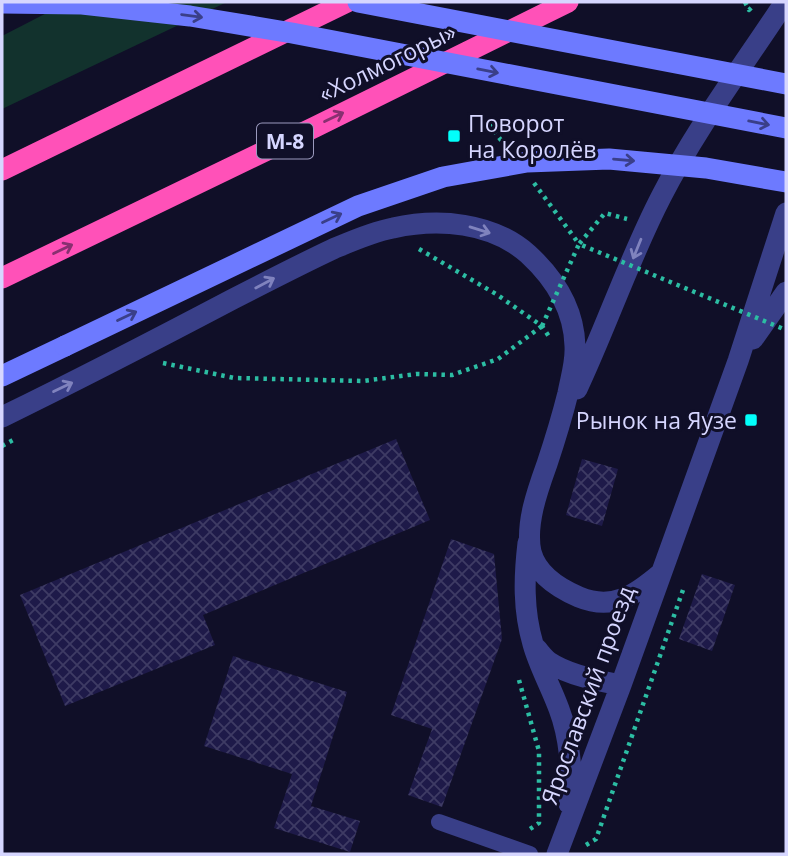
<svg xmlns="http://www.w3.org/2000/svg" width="788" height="856" viewBox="0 0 788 856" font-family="'Open Sans',sans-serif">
	<defs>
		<pattern id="building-cross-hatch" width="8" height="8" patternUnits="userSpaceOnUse" patternTransform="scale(1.75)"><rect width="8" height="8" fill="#1e1a49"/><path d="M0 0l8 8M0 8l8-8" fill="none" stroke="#3e3b64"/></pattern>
	</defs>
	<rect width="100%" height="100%" fill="#100f28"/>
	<path fill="#12322d" d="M 68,2 L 227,2 L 2,109 L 2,36 Z"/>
	<path fill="url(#building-cross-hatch)" d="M 396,439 L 430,520 L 203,615 L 215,645 L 65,706 L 20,595 Z
		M 582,459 L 618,469 L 602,526 L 566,515 Z
		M 451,539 L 494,554 L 502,639 L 442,807 L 408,795 L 432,729 L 391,715 Z
		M 702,574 L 735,585 L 712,651 L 679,639 Z
		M 233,656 L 347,692 L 311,806 L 360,821 L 350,852 L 274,828 L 292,774 L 204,746 Z"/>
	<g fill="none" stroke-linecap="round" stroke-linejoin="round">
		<path stroke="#2cbda3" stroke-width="4.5" stroke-dasharray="3.5 5" stroke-linecap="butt" d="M 745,2 L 749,10 L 752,7
			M 489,124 L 503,143
			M 534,183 L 579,244 L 605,213 L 627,219
			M 419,249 L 496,294 L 542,326 L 550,338
			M 163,363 L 234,378 L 363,381 L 416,374 L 452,375 L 498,359 L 542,326
			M 2,446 L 15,439
			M 519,680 L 539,751 L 539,823 L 527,831
			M 586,845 L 596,839 L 684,587"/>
		<path stroke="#393f88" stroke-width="16" d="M 439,822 L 530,854"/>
		<path stroke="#393f88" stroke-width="21" d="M 753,339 L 786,292
			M 577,389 C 607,325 629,259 661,197 C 696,128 743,66 785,2
			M 2,417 C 80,379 157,339 233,299 C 266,282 299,265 333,249 C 352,241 372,232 393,228 C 438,218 492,222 528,254 C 554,278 574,309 575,346 C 576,362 571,377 568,393 C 562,417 555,440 547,464 C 538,489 525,524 531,552 C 537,575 558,588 579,597 C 613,611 635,595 660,574
			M 528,543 C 524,577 523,610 533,644 C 539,666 551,687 559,709 C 569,735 574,776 569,804
			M 537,649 C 540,653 544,658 549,662 C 568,675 598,681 621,685
			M 557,854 L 621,685 L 738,361 L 786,213"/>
		<path stroke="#6d7aff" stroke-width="21" d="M 2,376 L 65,346"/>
		<path stroke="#ff51b8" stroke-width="21" d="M 2,170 L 347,2
			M 2,278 L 315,127 L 568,2"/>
		<path stroke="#2cbda3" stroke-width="4.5" stroke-dasharray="3.5 5" stroke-linecap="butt" d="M 542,326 L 579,244 L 786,330"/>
		<path stroke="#6d7aff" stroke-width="21" d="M 358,2 L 786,84
			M 2,3 L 82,4 L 190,16 L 292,33 L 786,128
			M 65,346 L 358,206 L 443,177 L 527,162 L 609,159 L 706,168 L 786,182"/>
	</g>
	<defs><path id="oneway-shaft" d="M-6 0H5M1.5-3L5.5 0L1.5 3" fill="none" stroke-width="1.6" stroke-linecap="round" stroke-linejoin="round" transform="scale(1.75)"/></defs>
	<g stroke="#3a3f89">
		<use href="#oneway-shaft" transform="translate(192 16) rotate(8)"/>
		<use href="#oneway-shaft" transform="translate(488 71) rotate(11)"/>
		<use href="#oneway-shaft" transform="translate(759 123) rotate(11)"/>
		<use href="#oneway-shaft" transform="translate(624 160) rotate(5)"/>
		<use href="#oneway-shaft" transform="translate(332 218) rotate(-25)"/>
		<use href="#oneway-shaft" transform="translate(127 316) rotate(-25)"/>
	</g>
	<g stroke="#883070">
		<use href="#oneway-shaft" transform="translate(334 117) rotate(-26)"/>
		<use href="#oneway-shaft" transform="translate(63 249) rotate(-26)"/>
	</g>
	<g stroke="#8083be">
		<use href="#oneway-shaft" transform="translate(480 230) rotate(17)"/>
		<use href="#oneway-shaft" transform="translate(637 249) rotate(112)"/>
		<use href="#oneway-shaft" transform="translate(265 283) rotate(-28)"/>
		<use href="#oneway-shaft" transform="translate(63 387) rotate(-26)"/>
	</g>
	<g fill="#02fffb" stroke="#100f28" stroke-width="2.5">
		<rect x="447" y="129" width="14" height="14" rx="3.5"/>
		<rect x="744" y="413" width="14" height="14" rx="3.5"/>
	</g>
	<g text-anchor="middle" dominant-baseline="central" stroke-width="6" stroke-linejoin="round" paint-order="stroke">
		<rect fill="#100f28" stroke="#9b9abe" stroke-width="2" x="257" y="123.5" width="56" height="35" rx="5"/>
		<g font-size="21" font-weight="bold" fill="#d6d6ff">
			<text x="285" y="141">М-8</text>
		</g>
		<g font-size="23" fill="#d6d6ff" stroke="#100f28">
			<text transform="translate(387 62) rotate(-26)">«Холмогоры»</text>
			<text transform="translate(587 695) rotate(-70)">Ярославский проезд</text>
		</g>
		<g font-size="23" fill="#d6d6ff" stroke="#100f28" text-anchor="start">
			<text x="468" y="123">Поворот<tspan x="468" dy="26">на Королёв</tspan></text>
			<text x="737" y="420" text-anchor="end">Рынок на Яузе</text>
		</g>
	</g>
	<rect width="788" height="856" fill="none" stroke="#d6d6ff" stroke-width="7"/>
</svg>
